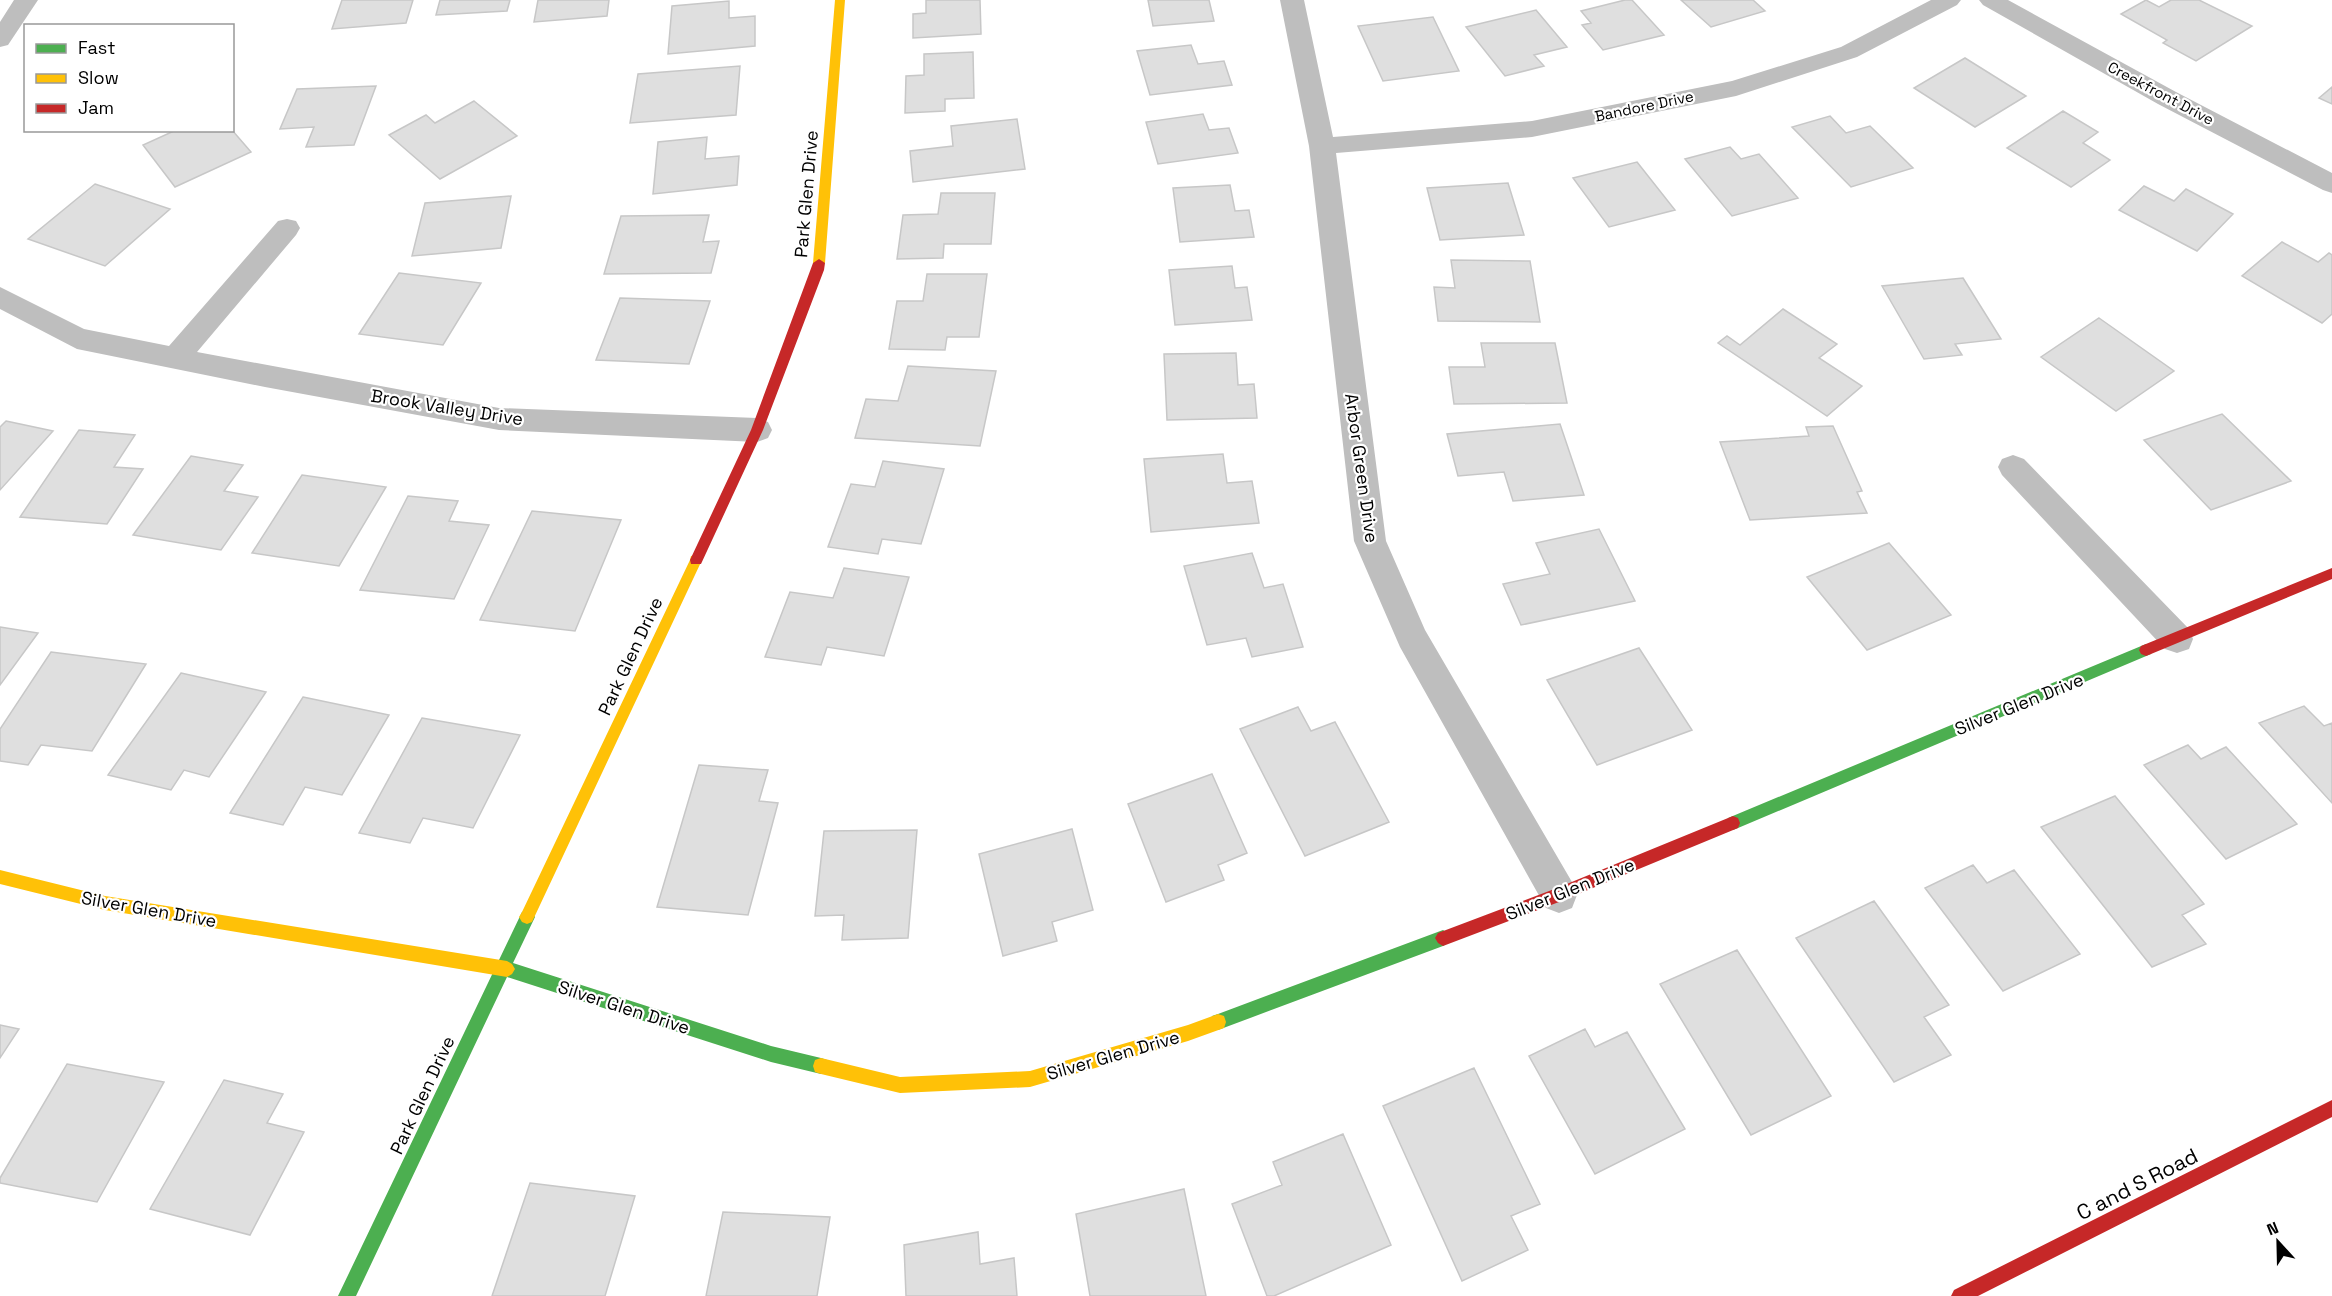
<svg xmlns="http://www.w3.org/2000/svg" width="2332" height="1296" viewBox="0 0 2332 1296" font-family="'Space Grotesk',sans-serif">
	<rect width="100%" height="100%" fill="#fff"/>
	<path fill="#dfdfdf" stroke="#c7c7c7" stroke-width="1.5" d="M 342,0 L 413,0 L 406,23 L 332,29 Z
		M 440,0 L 510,0 L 507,11 L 436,15 Z
		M 538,0 L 609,0 L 607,16 L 534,22 Z
		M 926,0 L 980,0 L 981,34 L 913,38 L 913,14 L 926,13 Z
		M 1148,0 L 1209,0 L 1214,21 L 1153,26 Z
		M 1625,0 L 1632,0 L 1664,35 L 1603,50 L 1582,25 L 1591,23 L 1581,11 Z
		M 1681,0 L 1753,0 L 1765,11 L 1711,27 Z
		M 2146,0 L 2159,7 L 2171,0 L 2199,0 L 2252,26 L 2196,61 L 2163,43 L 2167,40 L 2121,14 Z
		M 729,1 L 729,18 L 755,16 L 755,46 L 668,54 L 672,6 Z
		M 1536,10 L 1567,47 L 1534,55 L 1544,66 L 1505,76 L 1466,27 Z
		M 1433,17 L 1459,71 L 1383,81 L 1358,26 Z
		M 1191,45 L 1198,64 L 1224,61 L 1232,85 L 1150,95 L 1137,51 Z
		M 973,52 L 974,98 L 945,99 L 945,111 L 905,113 L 906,76 L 924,75 L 924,54 Z
		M 1965,58 L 2026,96 L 1975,127 L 1914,88 Z
		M 740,66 L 736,115 L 630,123 L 638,74 Z
		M 376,86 L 354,145 L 306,147 L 314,127 L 280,129 L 297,89 Z
		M 2332,87 L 2332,104 L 2319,98 Z
		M 474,101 L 517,136 L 440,179 L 389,135 L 426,115 L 435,123 Z
		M 2063,111 L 2098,132 L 2083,143 L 2110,160 L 2071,187 L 2007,148 Z
		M 1203,114 L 1209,130 L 1229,128 L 1238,153 L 1158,164 L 1146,122 Z
		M 1830,116 L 1846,133 L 1870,126 L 1913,168 L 1851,187 L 1792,127 Z
		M 1017,119 L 1025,169 L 913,182 L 910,151 L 953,146 L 951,126 Z
		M 176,130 L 232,130 L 251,152 L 175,187 L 143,145 Z
		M 707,137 L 705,159 L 739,156 L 737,185 L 653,194 L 658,142 Z
		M 1730,147 L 1741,159 L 1759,154 L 1798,198 L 1732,216 L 1685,159 Z
		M 1637,162 L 1675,210 L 1609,227 L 1573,178 Z
		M 1508,183 L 1524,235 L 1440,240 L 1427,188 Z
		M 95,184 L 170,209 L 105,266 L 28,239 Z
		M 1230,185 L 1235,211 L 1249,210 L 1254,237 L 1180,242 L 1173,188 Z
		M 2144,186 L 2174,201 L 2186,189 L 2233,214 L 2197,251 L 2119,210 Z
		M 941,193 L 995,193 L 991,244 L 944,244 L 943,258 L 897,259 L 903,215 L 938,214 Z
		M 511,196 L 501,248 L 412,256 L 425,203 Z
		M 709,215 L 703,242 L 719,241 L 711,273 L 604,274 L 621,216 Z
		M 2282,242 L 2318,262 L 2329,253 L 2332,255 L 2332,314 L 2322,323 L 2242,276 Z
		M 1451,260 L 1530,261 L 1540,322 L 1438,321 L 1434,287 L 1455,288 Z
		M 1232,266 L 1235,288 L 1247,287 L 1252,320 L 1175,325 L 1169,270 Z
		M 399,273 L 481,283 L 443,345 L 359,334 Z
		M 927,274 L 987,274 L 979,337 L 947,337 L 945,350 L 889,349 L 897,301 L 923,301 Z
		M 1963,278 L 2001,339 L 1955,344 L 1962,355 L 1924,359 L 1882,286 Z
		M 620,298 L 710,301 L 689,364 L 596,360 Z
		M 1783,309 L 1837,344 L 1819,358 L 1862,386 L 1827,416 L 1718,343 L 1727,336 L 1740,345 Z
		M 2099,318 L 2174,371 L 2116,411 L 2041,357 Z
		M 1481,343 L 1555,343 L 1567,403 L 1454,404 L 1449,367 L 1485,367 Z
		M 1236,353 L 1238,385 L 1254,384 L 1257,418 L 1167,420 L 1164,354 Z
		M 908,366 L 996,371 L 980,446 L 855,438 L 866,399 L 898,401 Z
		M 2222,414 L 2291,481 L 2211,510 L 2144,440 Z
		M 6,421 L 53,431 L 0,490 L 0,427 Z
		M 1560,424 L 1584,495 L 1513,501 L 1504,472 L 1458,476 L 1447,434 Z
		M 1833,426 L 1862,491 L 1857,492 L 1867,513 L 1750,520 L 1720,442 L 1809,436 L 1806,427 Z
		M 79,430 L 135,435 L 114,467 L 143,469 L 107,524 L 20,517 Z
		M 1223,454 L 1227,483 L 1252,481 L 1259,523 L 1151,532 L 1144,459 Z
		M 191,456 L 243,465 L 224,491 L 258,497 L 221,550 L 133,535 Z
		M 883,461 L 944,469 L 921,544 L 882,539 L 878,554 L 828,547 L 851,484 L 875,487 Z
		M 302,475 L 386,487 L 339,566 L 252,553 Z
		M 408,496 L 458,501 L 449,521 L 489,525 L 454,599 L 360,590 Z
		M 532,511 L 621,520 L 575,631 L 480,620 Z
		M 1599,529 L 1635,601 L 1521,625 L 1503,584 L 1550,574 L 1536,543 Z
		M 1889,543 L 1951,615 L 1867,650 L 1807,577 Z
		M 1252,553 L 1264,588 L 1283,584 L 1303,647 L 1252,657 L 1246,638 L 1207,645 L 1184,566 Z
		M 844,568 L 909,577 L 884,656 L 827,647 L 821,665 L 765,657 L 790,592 L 833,598 Z
		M 0,627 L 38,633 L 0,685 Z
		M 1639,648 L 1692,730 L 1597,765 L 1547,680 Z
		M 51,652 L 146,664 L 92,751 L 41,745 L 28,765 L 0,761 L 0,729 Z
		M 181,673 L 266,692 L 209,777 L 184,770 L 171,790 L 108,775 Z
		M 303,697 L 389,715 L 342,795 L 305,787 L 283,825 L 230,813 Z
		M 2304,706 L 2324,726 L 2332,723 L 2332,803 L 2259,723 Z
		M 1298,707 L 1311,731 L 1335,722 L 1389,822 L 1305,856 L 1240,729 Z
		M 422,718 L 520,735 L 473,828 L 423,818 L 410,843 L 359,833 Z
		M 2188,745 L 2201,759 L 2226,747 L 2297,824 L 2226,859 L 2144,765 Z
		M 699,765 L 768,770 L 759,801 L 778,803 L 748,915 L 657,907 Z
		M 1212,774 L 1247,853 L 1218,865 L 1224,880 L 1166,902 L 1128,804 Z
		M 2115,796 L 2204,904 L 2182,915 L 2206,944 L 2152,967 L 2041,827 Z
		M 1072,829 L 1093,910 L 1052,922 L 1057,941 L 1003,956 L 979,854 Z
		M 917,830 L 908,938 L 842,940 L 844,915 L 815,916 L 824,831 Z
		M 1973,865 L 1987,883 L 2014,870 L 2080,954 L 2003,991 L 1925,888 Z
		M 1874,901 L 1949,1005 L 1924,1017 L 1951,1055 L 1894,1082 L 1796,938 Z
		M 1737,950 L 1831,1096 L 1751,1135 L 1660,984 Z
		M 0,1025 L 19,1029 L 0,1058 Z
		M 1585,1029 L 1595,1047 L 1627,1032 L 1685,1129 L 1595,1174 L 1529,1056 Z
		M 67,1064 L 164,1082 L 97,1202 L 0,1183 L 0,1178 Z
		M 1474,1068 L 1540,1204 L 1511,1216 L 1528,1250 L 1462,1281 L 1383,1106 Z
		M 224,1080 L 283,1094 L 267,1123 L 304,1132 L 250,1235 L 150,1209 Z
		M 1343,1134 L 1391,1245 L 1274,1296 L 1267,1296 L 1232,1204 L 1282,1185 L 1273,1162 Z
		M 530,1183 L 635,1196 L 605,1296 L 492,1296 Z
		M 1184,1189 L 1206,1296 L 1090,1296 L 1076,1214 Z
		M 723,1212 L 830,1217 L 817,1296 L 706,1296 Z
		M 978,1232 L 980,1264 L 1014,1258 L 1017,1296 L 906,1296 L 904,1245 Z"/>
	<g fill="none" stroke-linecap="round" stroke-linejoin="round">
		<path fill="#bebebe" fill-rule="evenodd" d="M 14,0 L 38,0 L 8,45 L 0,47 L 0,22 Z
			M 1280,0 L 1304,0 L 1333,137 L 1532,121 L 1732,81 L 1841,47 L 1931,0 L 1961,0 L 1957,5 L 1857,57 L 1736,96 L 1532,137 L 1336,153 L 1386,541 L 1425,630 L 1572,882 L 1577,895 L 1572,908 L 1559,913 L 1546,908 L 1400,647 L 1354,541 L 1309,146 Z
			M 1979,0 L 2008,0 L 2176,92 L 2332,173 L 2332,193 L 2323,190 L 2158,104 L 1983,5 Z
			M 287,219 L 296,221 L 300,228 L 296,235 L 197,352 L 499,408 L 757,418 L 768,422 L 772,430 L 768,438 L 757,442 L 499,430 L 265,387 L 77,349 L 0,309 L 0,287 L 84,329 L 169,346 L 278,221 Z
			M 2013,455 L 2024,459 L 2189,629 L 2193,639 L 2189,649 L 2177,653 L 2165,649 L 2002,475 L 1998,467 L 2002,459 Z"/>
		<path fill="#4caf50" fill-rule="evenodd" d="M 2146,644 L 2151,646 L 2153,650 L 2151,654 L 1738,828 L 1733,830 L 1728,828 L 1726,823 L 1728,818 Z
			M 527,910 L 532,912 L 535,917 L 513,963 L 771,1046 L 821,1058 L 827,1060 L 829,1066 L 827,1072 L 821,1074 L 771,1062 L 507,977 L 356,1296 L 338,1296 L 522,912 Z
			M 1443,930 L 1448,933 L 1451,938 L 1448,943 L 1443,946 L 1218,1030 L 1212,1028 L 1210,1022 L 1212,1016 L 1218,1014 Z"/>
		<path fill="#ffc107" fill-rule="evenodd" d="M 835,0 L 845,0 L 825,263 L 819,267 L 813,263 Z
			M 696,555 L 701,556 L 702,560 L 532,922 L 527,924 L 522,922 L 519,917 L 522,912 L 690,560 L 691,556 Z
			M 0,870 L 105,896 L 507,961 L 512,964 L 515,969 L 512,974 L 507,977 L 105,910 L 0,884 Z
			M 1218,1014 L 1224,1016 L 1226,1022 L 1224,1028 L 1188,1041 L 1030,1087 L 900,1093 L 821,1074 L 815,1072 L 813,1066 L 815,1060 L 821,1058 L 900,1077 L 1030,1071 L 1188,1025 Z"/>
		<path fill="#c62828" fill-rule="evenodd" d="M 819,259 L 825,263 L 824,270 L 763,430 L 701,564 L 691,564 L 690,560 L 751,430 L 813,263 Z
			M 2332,568 L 2332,579 L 2151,654 L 2146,656 L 2141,654 L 2139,650 L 2141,646 Z
			M 1733,816 L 1738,818 L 1740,823 L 1738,828 L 1559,902 L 1443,946 L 1438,943 L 1435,938 L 1438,933 L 1557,888 Z
			M 2332,1100 L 2332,1117 L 1978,1296 L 1951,1296 L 1954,1290 Z"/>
	</g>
	<g text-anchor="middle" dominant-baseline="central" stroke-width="4.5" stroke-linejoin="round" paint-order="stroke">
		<g font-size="15" fill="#000" stroke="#fff">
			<text transform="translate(2161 93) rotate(28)">Creekfront Drive</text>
			<text transform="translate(1644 106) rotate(-12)">Bandore Drive</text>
		</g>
		<g font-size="18" fill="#000" stroke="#fff">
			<text transform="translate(806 194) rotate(-85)">Park Glen Drive</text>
			<text transform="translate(447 407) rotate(9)">Brook Valley Drive</text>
			<text transform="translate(1362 468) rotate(82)">Arbor Green Drive</text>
			<text transform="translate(630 656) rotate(-65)">Park Glen Drive</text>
			<text transform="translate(2019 704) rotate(-22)">Silver Glen Drive</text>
			<text transform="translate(1570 889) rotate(-22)">Silver Glen Drive</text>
			<text transform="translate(149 909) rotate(10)">Silver Glen Drive</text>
			<text transform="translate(624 1007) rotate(18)">Silver Glen Drive</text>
			<text transform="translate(1113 1055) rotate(-16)">Silver Glen Drive</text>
			<text transform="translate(422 1095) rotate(-65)">Park Glen Drive</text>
		</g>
		<g font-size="21" fill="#000" stroke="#fff">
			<text transform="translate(2137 1184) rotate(-27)">C and S Road</text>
		</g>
	</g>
	<rect x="24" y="24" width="210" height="108" fill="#ffffff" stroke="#999999" stroke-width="1.5"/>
	<rect x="36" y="44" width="30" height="9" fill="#4caf50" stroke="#999999" stroke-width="1.5"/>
	<text x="78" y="54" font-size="18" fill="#000000">Fast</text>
	<rect x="36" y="74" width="30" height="9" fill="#ffc107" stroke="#999999" stroke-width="1.5"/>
	<text x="78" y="84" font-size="18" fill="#000000">Slow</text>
	<rect x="36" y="104" width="30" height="9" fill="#c62828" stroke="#999999" stroke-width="1.5"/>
	<text x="78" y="114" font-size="18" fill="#000000">Jam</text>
	<g transform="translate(2278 1242) rotate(338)" stroke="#ffffff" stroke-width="4.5" paint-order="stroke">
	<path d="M0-4.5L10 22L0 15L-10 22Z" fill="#000000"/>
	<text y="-9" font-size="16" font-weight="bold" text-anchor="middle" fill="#000000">N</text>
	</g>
</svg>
